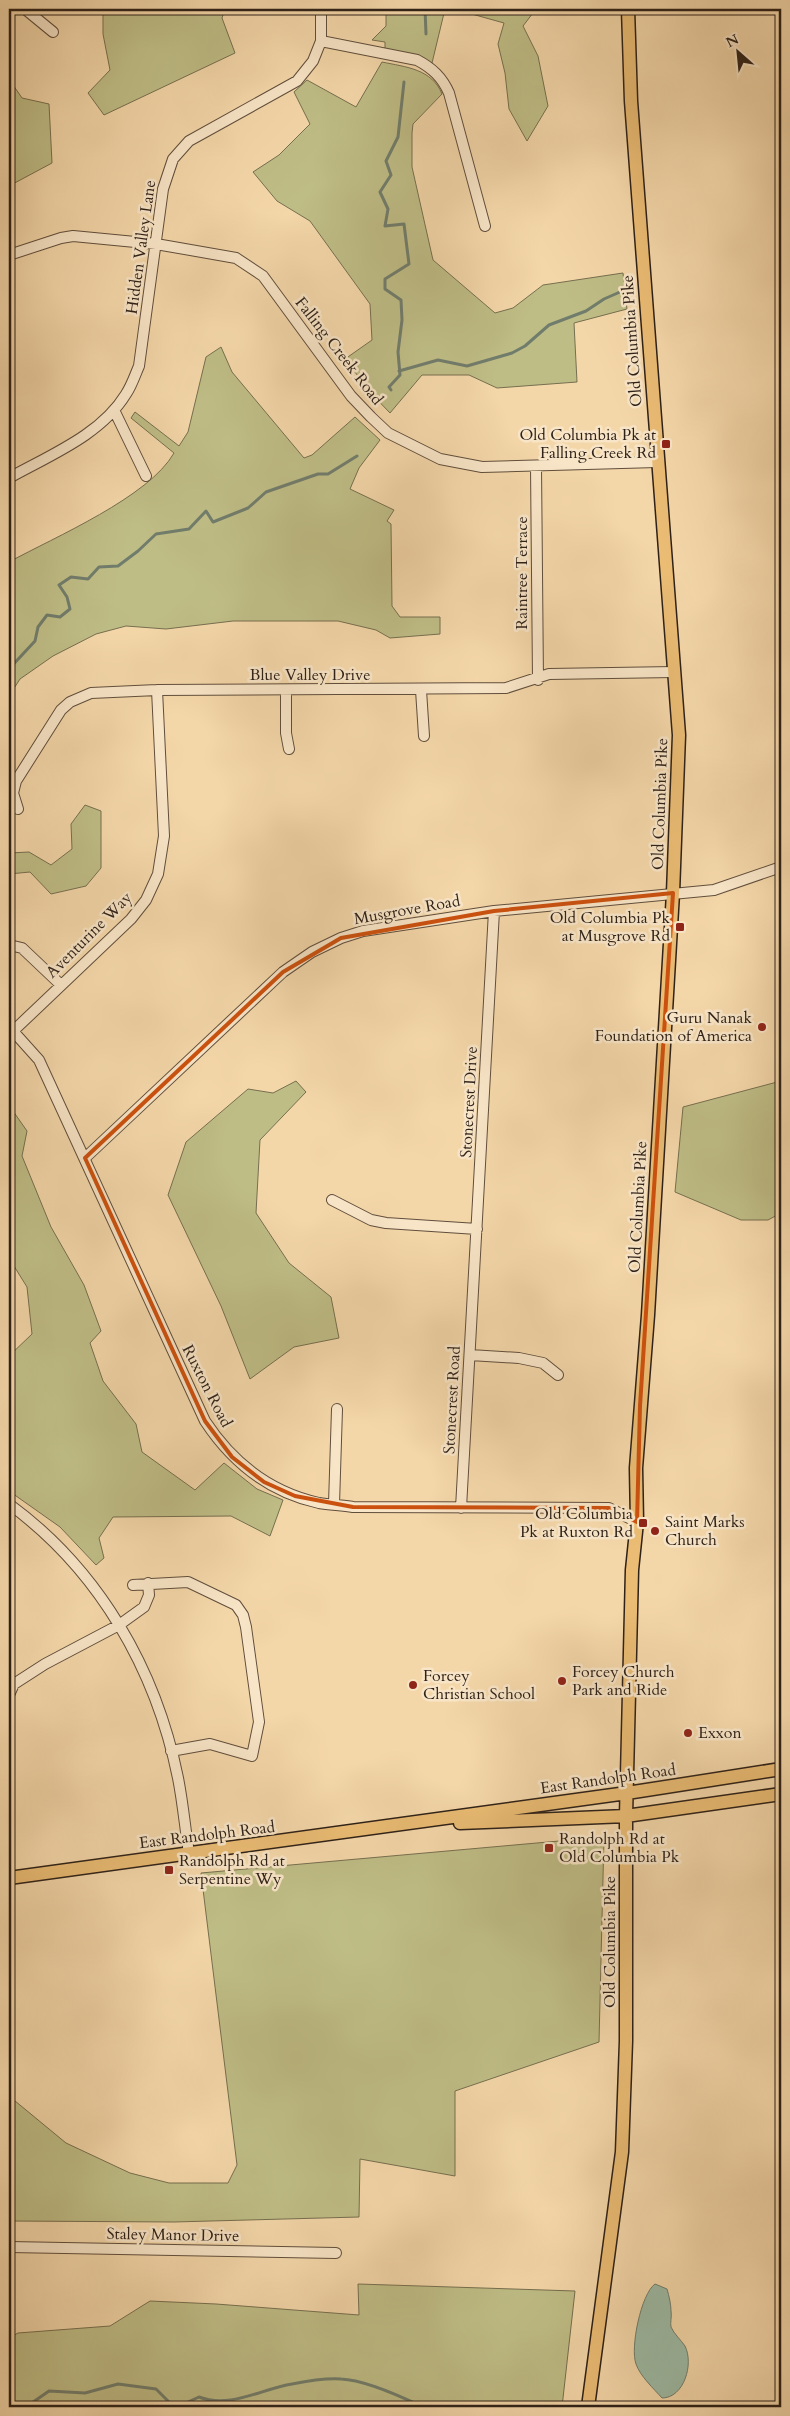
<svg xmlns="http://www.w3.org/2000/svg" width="790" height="2416" viewBox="0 0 790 2416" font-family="Cardo,serif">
	<rect width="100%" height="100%" fill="#f4d7a9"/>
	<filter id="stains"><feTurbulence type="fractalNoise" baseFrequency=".004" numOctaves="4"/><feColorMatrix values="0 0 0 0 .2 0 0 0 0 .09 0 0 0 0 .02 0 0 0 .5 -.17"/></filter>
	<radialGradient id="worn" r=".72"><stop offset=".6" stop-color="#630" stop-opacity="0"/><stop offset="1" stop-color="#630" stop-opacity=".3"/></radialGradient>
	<path fill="#bfbd86" stroke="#766f4f" d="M 103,9 L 225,9 L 222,18 L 235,53 L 104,115 L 88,93 L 110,70 L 103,34 Z
		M 386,9 L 445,9 L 432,63 L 385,50 L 385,42 L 372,40 L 386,26 Z
		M 463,9 L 536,9 L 523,26 L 538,56 L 548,106 L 527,141 L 509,109 L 505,73 L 498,44 L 504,23 L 461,11 Z
		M 382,62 C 406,67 432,69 442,94 L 413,124 L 412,133 L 412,167 L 433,260 L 495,313 L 513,308 L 543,285 L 623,273 L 627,309 L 574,323 L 577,382 L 497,388 L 469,375 L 422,375 L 390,413 L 366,388 L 356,383 L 361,380 L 345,359 L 372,340 L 370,304 L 310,221 L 277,201 L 253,172 L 279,155 L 310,124 L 294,92 L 307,80 L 356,107 Z
		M 9,79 L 22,98 L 49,104 L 52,163 L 9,186 Z
		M 221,347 L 232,372 L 304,458 L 312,455 L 355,417 L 380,440 L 359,468 L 350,489 L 394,510 L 387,521 L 391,524 L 392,606 L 400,617 L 440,617 L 440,634 L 390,638 L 376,630 L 338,621 L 233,621 L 166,629 L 126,626 L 96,634 L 53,656 L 20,679 L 9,696 L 9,562 C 55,537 149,497 174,453 L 131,418 L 135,412 L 179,446 L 188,432 L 206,357 Z
		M 85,805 L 101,811 L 101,868 L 86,886 L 51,894 L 30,872 L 9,874 L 9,853 L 29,852 L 51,865 L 72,849 L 71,824 Z
		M 296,1081 L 306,1092 L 260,1140 L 256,1213 L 289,1263 L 331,1297 L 339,1338 L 294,1347 L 250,1379 L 221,1306 L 168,1195 L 186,1142 L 248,1089 L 273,1093 Z
		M 781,1081 L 781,1213 L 768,1220 L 741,1220 L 675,1192 L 683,1107 Z
		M 13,1111 L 27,1131 L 22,1156 L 51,1227 L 84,1285 L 101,1331 L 90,1343 L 103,1381 L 136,1424 L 142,1452 L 195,1490 L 224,1463 L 257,1489 L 283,1500 L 270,1536 L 231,1516 L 113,1517 L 99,1538 L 104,1558 L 96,1565 L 60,1527 L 9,1491 L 9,1356 L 32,1334 L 27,1287 L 9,1258 L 9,1115 Z
		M 604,1837 L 599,2042 L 455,2091 L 455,2176 L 360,2159 L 359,2217 L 174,2222 L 9,2221 L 9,2096 L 66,2143 L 130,2173 L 169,2183 L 228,2183 L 237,2165 L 201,1873 Z
		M 358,2284 L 575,2291 L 562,2407 L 9,2407 L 9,2338 L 18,2333 L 110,2326 L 150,2301 L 216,2304 L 359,2315 Z"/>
	<path fill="#9dbaa4" stroke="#717d6c" d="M 655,2284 L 667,2289 C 669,2296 671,2304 671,2311 C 672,2316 670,2323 671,2327 C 674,2334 681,2340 685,2346 C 694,2364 684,2398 662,2398 C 654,2389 640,2376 636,2364 C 630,2348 641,2294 655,2284 Z"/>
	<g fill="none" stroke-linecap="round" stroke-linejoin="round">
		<path stroke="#717d6c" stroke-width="3" d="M 425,9 L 426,34
			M 399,371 L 438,360 L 467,366 L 512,353 L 525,346 L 549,325 L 586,311 L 604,299 L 620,292
			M 391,390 L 389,387 L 400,375 L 398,352 L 402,320 L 401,300 L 385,289 L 385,279 L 409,264 L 404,224 L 385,226 L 388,209 L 380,192 L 391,175 L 386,161 L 398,137 L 404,82
			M 9,669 L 35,641 L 38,627 L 47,615 L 60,617 L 70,609 L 67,597 L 59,585 L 71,577 L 88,579 L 99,567 L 118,566 L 138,551 L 156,534 L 189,529 L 206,511 L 213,522 L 248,508 L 266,492 L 318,474 L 328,474 L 357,456
			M 26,2407 L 49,2391 L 85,2393 L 118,2384 L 156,2389 L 174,2407
			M 177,2407 L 199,2397 C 230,2409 261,2389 292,2384 C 307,2381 326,2378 341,2379 C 365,2380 400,2396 421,2406"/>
		<defs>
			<path id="minor" d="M 25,9 L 53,32
				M 321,41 L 417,60 C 432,68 442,77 449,93 L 485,226
				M 9,255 L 61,238 L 73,236 L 156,244 L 236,258 L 263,276 L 351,396 L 371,417 L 388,433 L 440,459 L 482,467 L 657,462
				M 114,410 L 146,476
				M 536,466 L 538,680
				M 9,478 C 50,455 101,435 126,394 C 132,385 135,375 139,366 L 163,189 L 173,159 L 189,141 L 297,81 L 313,61 L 321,41 L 321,9
				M 286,690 L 286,733 L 289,749
				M 421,690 L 424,736
				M 18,809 L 13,793 L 16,781 L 61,710 L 70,702 L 91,693 L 157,690 L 506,688 L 549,674 L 674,672
				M 9,945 L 22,948 L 61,985
				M 13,1031 L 39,1060 L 205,1421 C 232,1462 269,1492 319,1503 C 330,1505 342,1505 353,1507 L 609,1508 L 637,1522
				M 9,1035 L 131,919 L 146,900 L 158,874 L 164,836 L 157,690
				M 85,1158 L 283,972 L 312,952 L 341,938 L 363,931 L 494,911 L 714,890 L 781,867
				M 332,1200 L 371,1220 L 386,1223 L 477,1229
				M 470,1355 L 519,1358 L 543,1363 L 558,1375
				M 9,1504 C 99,1570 156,1669 178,1778 C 183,1803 185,1828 189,1853
				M 334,1504 L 337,1409
				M 461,1508 L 494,911
				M 133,1585 L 188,1582 L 236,1605 L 243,1615 L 246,1627 L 259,1722 L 252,1756 L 210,1744 L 171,1751
				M 9,1695 L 14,1684 L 45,1664 L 119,1625 L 144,1607 L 149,1595 L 148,1583
				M 9,2247 L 336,2253"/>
			<path id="major" d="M 460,1823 L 626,1816 L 781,1794
				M 9,1878 L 627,1793 L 781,1769
				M 588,2407 L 622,2152 L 626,2041 L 626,1816 L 632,1570 L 637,1522 L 636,1468 L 648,1315 L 673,893 L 679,735 L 631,101 L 628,9"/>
		</defs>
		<use href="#minor" stroke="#604e3c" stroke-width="12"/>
		<use href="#major" stroke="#2e2118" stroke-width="15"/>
		<use href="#minor" stroke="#f8e5c7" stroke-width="10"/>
		<use href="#major" stroke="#eabc74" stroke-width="12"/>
	</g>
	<path fill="none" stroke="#cc510e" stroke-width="4" stroke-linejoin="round" d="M 673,893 L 640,1406 L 637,1522 L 609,1508 L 353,1507 L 295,1496 L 264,1482 L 232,1457 L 205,1421 L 85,1158 L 283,972 L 341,938 L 494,911 Z"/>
	<g fill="#8f2418" stroke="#f8e5c7" stroke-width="2">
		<rect x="661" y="439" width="10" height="10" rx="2.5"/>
		<rect x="675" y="922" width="10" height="10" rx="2.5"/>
		<circle cx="762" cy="1027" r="5"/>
		<rect x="638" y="1518" width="10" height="10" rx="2.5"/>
		<circle cx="655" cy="1531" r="5"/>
		<circle cx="562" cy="1681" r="5"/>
		<circle cx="413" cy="1685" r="5"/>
		<circle cx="688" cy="1733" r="5"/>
		<rect x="544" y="1843" width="10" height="10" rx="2.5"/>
		<rect x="164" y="1865" width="10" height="10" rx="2.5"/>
	</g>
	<g text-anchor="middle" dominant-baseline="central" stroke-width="5" stroke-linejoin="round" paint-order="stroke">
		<g font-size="16" fill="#2e2118" stroke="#f8e5c7">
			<text transform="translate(141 247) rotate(-82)">Hidden Valley Lane</text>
			<text transform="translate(632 341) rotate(-94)">Old Columbia Pike</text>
			<text transform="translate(339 351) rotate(52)">Falling Creek Road</text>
			<text transform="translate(522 573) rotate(-90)">Raintree Terrace</text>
			<text x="310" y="675">Blue Valley Drive</text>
			<text transform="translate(660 804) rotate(-88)">Old Columbia Pike</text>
			<text transform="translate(407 910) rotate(-10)">Musgrove Road</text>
			<text transform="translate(89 935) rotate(-45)">Aventurine Way</text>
			<text transform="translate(469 1102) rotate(-87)">Stonecrest Drive</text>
			<text transform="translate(638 1207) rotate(-87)">Old Columbia Pike</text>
			<text transform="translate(207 1386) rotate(63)">Ruxton Road</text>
			<text transform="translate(452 1400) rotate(-87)">Stonecrest Road</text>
			<text transform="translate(608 1779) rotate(-8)">East Randolph Road</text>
			<text transform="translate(207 1835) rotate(-7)">East Randolph Road</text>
			<text transform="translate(610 1942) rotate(-90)">Old Columbia Pike</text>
			<text transform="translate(173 2235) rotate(1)">Staley Manor Drive</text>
		</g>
		<g font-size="16" fill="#2e2118" stroke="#f8e5c7" text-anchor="start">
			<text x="656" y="435" text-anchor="end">Old Columbia Pk at<tspan x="656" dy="18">Falling Creek Rd</tspan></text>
			<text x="670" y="918" text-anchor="end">Old Columbia Pk<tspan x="670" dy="18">at Musgrove Rd</tspan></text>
			<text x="752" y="1018" text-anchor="end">Guru Nanak<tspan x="752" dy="18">Foundation of America</tspan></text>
			<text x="633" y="1514" text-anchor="end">Old Columbia<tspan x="633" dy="18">Pk at Ruxton Rd</tspan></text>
			<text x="665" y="1522">Saint Marks<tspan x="665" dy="18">Church</tspan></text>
			<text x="572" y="1672">Forcey Church<tspan x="572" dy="18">Park and Ride</tspan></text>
			<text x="423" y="1676">Forcey<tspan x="423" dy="18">Christian School</tspan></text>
			<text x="698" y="1733">Exxon</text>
			<text x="559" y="1839">Randolph Rd at<tspan x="559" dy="18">Old Columbia Pk</tspan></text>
			<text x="179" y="1861">Randolph Rd at<tspan x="179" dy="18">Serpentine Wy</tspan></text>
		</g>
	</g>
	<rect width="790" height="2416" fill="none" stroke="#f4d7a9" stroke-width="30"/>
	<rect x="10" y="10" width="770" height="2396" fill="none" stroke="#2e2118" stroke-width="2.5"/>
	<rect x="15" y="15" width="760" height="2386" fill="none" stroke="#2e2118"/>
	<g transform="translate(738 52) rotate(333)" stroke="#f8e5c7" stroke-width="4" paint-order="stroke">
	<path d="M0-4L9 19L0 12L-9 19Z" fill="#2e2118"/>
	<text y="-8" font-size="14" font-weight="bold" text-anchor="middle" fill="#2e2118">N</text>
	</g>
	<rect width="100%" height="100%" filter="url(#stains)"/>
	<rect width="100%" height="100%" fill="url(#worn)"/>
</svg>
